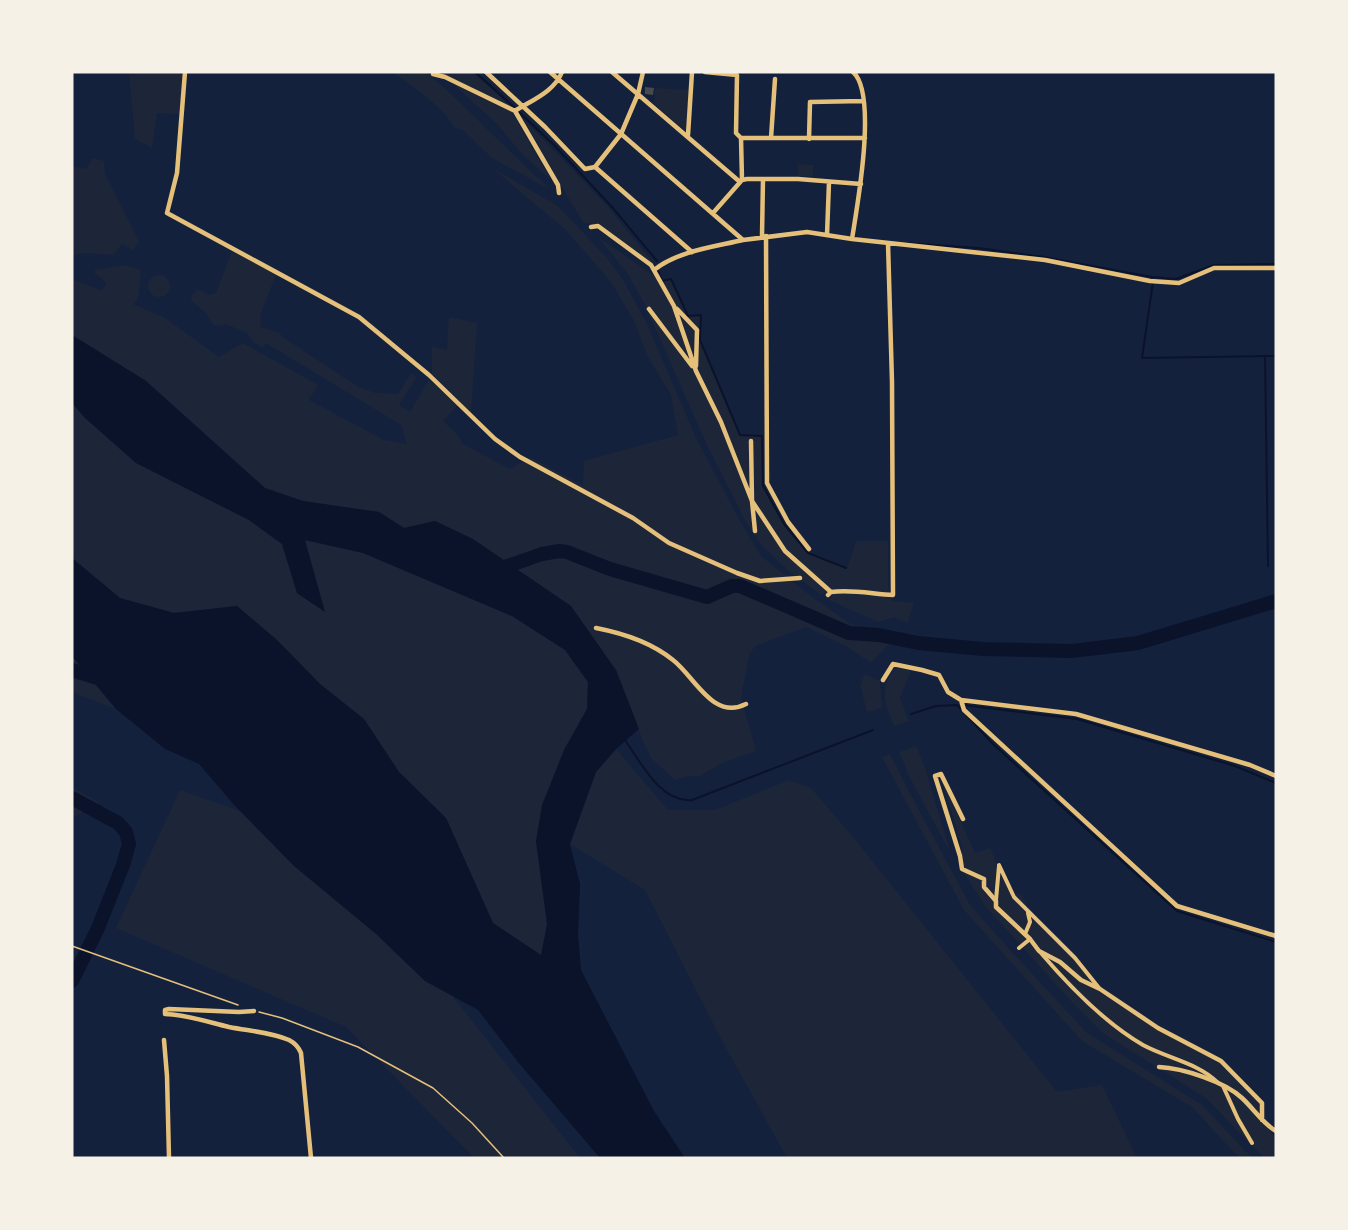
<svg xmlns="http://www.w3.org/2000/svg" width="1348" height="1230" viewBox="0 0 1348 1230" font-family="'Noto Serif',serif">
	<rect width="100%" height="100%" fill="#14213d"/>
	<path fill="#1d2539" d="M 129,72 L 183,72 L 180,114 L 157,113 L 152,148 L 135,139 Z
		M 391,72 L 426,72 C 470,109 508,152 551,190 L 492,158 L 463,130 L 455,128 C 441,105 414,87 391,72 Z
		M 438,72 L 473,72 L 510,106 Z
		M 452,83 L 511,111 L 551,180 L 524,156 L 496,123 Z
		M 655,88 L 689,90 L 686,131 L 654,104 Z
		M 521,116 L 608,207 L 655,265 L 649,264 L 590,223 L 584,223 C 561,188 543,151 521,116 Z
		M 93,158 L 104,161 L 105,174 L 139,241 L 133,250 L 122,244 L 114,255 L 86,253 L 72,255 L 72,166 L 86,169 Z
		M 798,164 L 813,165 L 813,176 L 798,176 Z
		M 492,168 L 558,206 L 606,257 L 623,280 L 646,322 L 697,440 L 741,523 L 761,556 L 807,593 L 852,625 L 895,632 L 895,637 L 871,663 L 846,646 L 806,627 L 755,646 L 749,655 L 741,697 L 756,751 L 722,763 L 700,776 L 688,776 L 675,780 L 652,759 L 643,741 L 616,670 L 435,521 L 404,528 L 379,512 L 303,501 L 265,488 L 146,381 L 72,335 L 72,279 L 102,291 L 106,283 L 102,278 L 95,274 L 95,270 L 125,265 L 141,270 L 138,298 L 133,304 L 165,318 L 219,357 L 243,343 L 318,385 L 309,400 L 384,440 L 407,444 L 401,425 L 266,343 L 262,347 L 253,342 L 247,333 L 226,324 L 220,326 L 213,325 L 207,314 L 192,301 L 191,296 L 198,289 L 208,295 L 216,293 L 232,251 L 276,275 L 260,315 L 261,327 L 279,333 L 284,338 L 360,388 L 376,393 L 398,394 L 411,373 L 416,378 L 399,405 L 410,412 L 429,380 L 458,405 L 443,421 L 457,434 L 463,444 L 510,469 L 530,457 L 583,485 L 584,461 L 678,435 L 671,395 L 648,357 L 634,321 L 611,282 L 566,230 Z
		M 598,237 L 662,281 L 671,279 L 688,315 L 701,315 L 700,340 L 740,435 L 762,436 L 763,486 L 784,524 L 808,553 L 847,569 L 856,541 L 888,541 L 888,586 L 892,601 L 914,603 L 907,623 L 894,617 L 878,622 L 829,600 L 834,593 L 820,594 L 791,573 L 761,545 L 745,520 L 707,445 L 644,303 L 628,274 Z
		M148 286a11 11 0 1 1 22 0a11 11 0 1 1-22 0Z
		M 449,317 L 477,323 L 471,413 L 432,374 L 432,347 L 447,350 Z
		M 72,403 L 84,417 L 136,463 L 249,520 L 282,544 L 297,593 L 324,611 L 304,540 L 363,553 L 512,616 L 565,650 L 588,682 L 587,709 L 564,750 L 536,841 L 547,924 L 542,956 L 493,923 L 446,818 L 399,772 L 364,719 L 320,684 L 277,640 L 237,606 L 174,613 L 120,598 L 72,558 Z
		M 72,656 L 116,709 L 72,692 Z
		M 896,667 L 911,671 L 900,698 L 909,721 L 894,726 C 885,702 878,690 896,667 Z
		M 865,674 L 880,681 L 882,708 L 867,712 L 860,685 Z
		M 916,746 L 925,768 L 951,854 L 910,778 L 899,752 Z
		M 616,749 L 668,810 L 715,810 L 789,780 L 811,788 L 853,837 L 1057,1092 L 1102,1085 L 1137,1158 L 787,1158 L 719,1035 L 645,890 L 570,844 L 596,772 Z
		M 890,754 L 907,788 L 970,905 L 1012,952 L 1087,1033 L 1202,1105 L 1252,1158 L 1239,1158 L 1192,1107 L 1082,1041 L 964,910 L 882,757 Z
		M 939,773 L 975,853 L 990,848 L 1011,895 L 1019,893 L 1020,895 L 1022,895 L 1027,907 L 1025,908 L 1074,959 L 1098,989 L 1219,1062 L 1264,1108 L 1267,1125 L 1276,1140 L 1276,1158 L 1264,1158 L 1206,1098 L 1104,1034 L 1071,1001 L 986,907 L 962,870 L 962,846 Z
		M 72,787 L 100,803 L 72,818 Z
		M 180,790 L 332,843 L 580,1158 L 474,1158 L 346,1027 L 116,928 Z"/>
	<path fill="#0b132b" d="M 72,335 L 146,381 L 265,488 L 303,501 L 379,512 L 404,528 L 435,521 L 473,539 L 571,606 L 616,670 L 639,729 L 616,749 L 596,772 L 570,844 L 580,884 L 578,935 L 581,970 L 654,1111 L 685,1158 L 600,1158 L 518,1062 L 478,1010 L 425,981 L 376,934 L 294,866 L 235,806 L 199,764 L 165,749 L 116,709 L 72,656 L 72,558 L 120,598 L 174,613 L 237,606 L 277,640 L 320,684 L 364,719 L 399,772 L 446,818 L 493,923 L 541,955 L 547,924 L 536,841 L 542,805 L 564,750 L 587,709 L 588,682 L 565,650 L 512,616 L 363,553 L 305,540 L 325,612 L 297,593 L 282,544 L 249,520 L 136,463 L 84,417 L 72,403 Z"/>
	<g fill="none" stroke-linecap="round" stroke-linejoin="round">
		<path stroke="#0b132b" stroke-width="2" d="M 475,72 L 514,107
			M 519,112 L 554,145 L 612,207 L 657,261
			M 906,243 L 978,248 L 1044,257 L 1152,277 L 1176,279 L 1214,265 L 1276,264
			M 658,271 L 662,281 L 671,279 L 688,316 L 701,315 L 700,340 L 740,435 L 762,436 L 763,486 L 784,524 L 808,553 L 846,568
			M 1153,282 L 1142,358 L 1276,356
			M 1265,356 L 1268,566
			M 957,705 L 993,744 L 1177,911 L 1276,942
			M 963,705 L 1077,719 L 1235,766 L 1276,783
			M 911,714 L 936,706 L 957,705
			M 625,740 C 641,763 661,803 692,800 L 873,730"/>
		<path stroke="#0b132b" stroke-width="14" d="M 496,570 L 542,554 L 559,551 L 567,552 L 610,569 L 707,597 L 732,586 L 740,586 L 849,633 L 879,635 L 918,643 L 983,649 L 1072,651 L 1138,643 L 1276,601
			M 72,670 L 104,680
			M 72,798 L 118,823 L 126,832 L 129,844 L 123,865 L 98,928 L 72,981"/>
	</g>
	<path fill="#48494c" d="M 645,87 L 654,88 L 653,95 L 645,94 Z"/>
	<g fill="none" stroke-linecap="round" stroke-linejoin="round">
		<path stroke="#e5c07b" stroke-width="1.5" d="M 72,946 L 238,1005
			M 259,1012 L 282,1018 L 358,1047 L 433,1088 L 472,1123 L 504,1158"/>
		<path stroke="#e5c07b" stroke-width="4" d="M 999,865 L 1014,897 L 1075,958 L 1099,988
			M 996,900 L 999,866
			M 1025,934 L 1030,922 L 1028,913
			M 1019,948 L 1030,939
			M 1041,953 C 1070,987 1105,1023 1143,1045 C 1167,1058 1198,1063 1217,1082
			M 1223,1086 L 1238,1119 L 1252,1143"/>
		<path stroke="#e5c07b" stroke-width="4.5" d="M 185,72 L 177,173 L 167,213 L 359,317 L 429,375 L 495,439 L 520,457 L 633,518 L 669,543 L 737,573 L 760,581 L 800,578
			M 486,72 L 545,127 L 585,169 L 595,167 L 692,252
			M 550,72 L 743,240 L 807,232 L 852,239 L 1045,260 L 1150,281 L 1179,283 L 1214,268 L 1276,268
			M 612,72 L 740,182
			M 705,72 L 737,75 L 736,133 L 741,138
			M 433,74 L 445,77 L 515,111
			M 688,135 L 692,72
			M 771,138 L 775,79
			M 809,139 L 810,102 L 863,101
			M 595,167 L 621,134 L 638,94 L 643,72
			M 742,180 L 741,138 L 865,138
			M 559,193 L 558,185 L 515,111 C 532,100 554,92 562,72
			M 713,213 L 742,180 L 747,179 L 798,179 L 861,184
			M 591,227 L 598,226 L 651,265 L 674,306 L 696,371 L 721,422 L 752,501 L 785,551 L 831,592
			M 827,235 L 829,182
			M 762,236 L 763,179
			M 766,236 L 767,483 L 788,522 L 809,549
			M 852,239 C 857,207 878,94 853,72
			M 654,270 C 678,251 713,247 743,240
			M 649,309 L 692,366
			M 677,309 L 697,330 L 696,366
			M 751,441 L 752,501 L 755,531
			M 828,595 L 831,592 C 851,589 873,594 893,595 L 892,382 L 888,243
			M 596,628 C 622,633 652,643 673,660 C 695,677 713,721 746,704
			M 883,680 L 893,664 L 922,670 L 939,675 L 948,692 L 961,700 L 1076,714 L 1250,765 L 1276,776
			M 961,700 L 964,710 L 1177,906 L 1276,936
			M 963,819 L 941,774 L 935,776 L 960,856 L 962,869 L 984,879 L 984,887 L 996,901 L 996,907 L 1030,939 L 1039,951 L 1060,962 L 1081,980 L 1100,989 L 1158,1028 L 1221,1061 L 1262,1103 L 1262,1120
			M 254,1011 L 239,1012 L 169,1009 L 165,1010 L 165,1014 C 188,1015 208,1022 229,1027 C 249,1031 270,1032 289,1040 C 295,1043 298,1046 301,1053 L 311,1158
			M 164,1040 L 167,1076 L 169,1158
			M 1159,1067 C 1183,1068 1225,1082 1242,1098 C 1254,1109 1262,1123 1276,1131"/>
	</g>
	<rect width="1348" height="1230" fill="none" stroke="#f6f1e7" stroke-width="147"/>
</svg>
